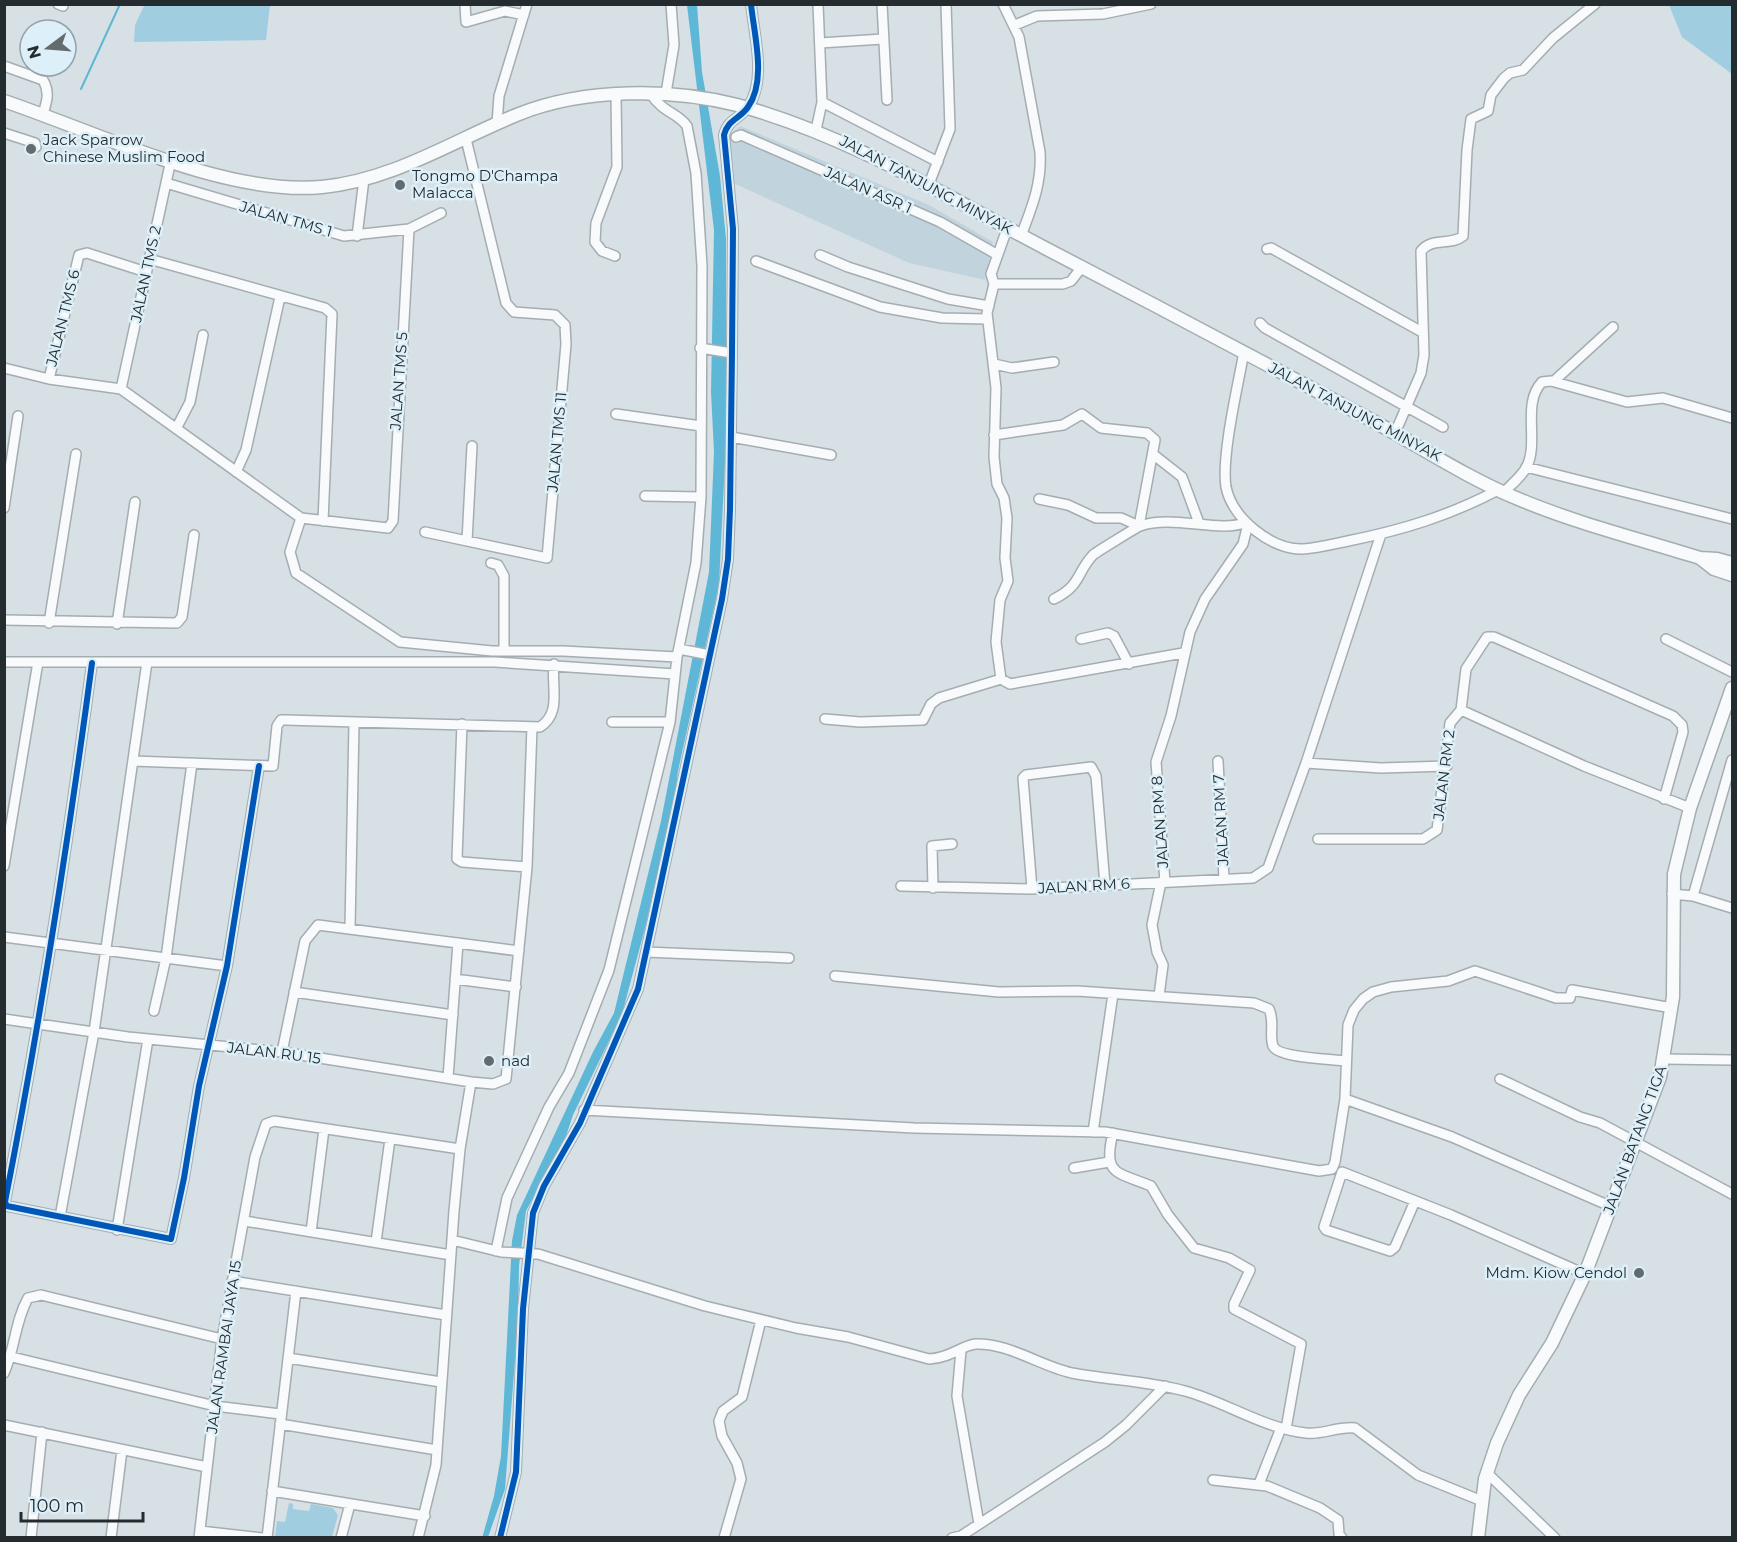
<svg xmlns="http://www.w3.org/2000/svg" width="1737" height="1542" font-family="Montserrat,sans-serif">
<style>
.built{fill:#c1d4dd}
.green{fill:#a1cde1}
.water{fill:#5fb7d7}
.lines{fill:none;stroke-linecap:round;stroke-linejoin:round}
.stream{stroke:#5fb7d7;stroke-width:2}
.minor-casing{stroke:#a5adb1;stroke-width:12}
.secondary-casing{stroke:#a5adb1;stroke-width:15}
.minor{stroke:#f9fafb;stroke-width:9}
.secondary{stroke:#f9fafb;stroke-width:12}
.cycleway-casing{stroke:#ddf0f9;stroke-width:10}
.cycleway{stroke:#0057b8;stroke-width:6}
.poi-dot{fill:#636b6f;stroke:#ddf0f9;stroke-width:2}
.labels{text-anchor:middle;stroke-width:5;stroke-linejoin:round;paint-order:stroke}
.poi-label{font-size:15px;fill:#252c2f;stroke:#ddf0f9;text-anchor:start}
.street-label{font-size:15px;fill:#252c2f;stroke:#ddf0f9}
</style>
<rect width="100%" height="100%" fill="#d6e0e5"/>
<path class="built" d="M740,126L929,205L993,242L985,280L909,263L733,183L730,140L733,132Z"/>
<path class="green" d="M145,4L270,5L266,40L134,42L135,25Z
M1669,5H1732V74L1682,37Z
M289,1503L293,1504V1509L309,1511L311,1504L333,1508L338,1515L332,1537H275L277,1521L285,1522Z"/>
<path class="water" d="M687,5H697L702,72L720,176L726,239V441L719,585L678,771L671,831L622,1014L573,1115L566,1136L526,1211L519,1266L518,1321L505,1489L488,1537L482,1538L494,1496L501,1456L512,1241L517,1215L593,1052L614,1013L661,821L709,572L714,452L711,392L714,230Z"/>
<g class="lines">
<path class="stream" d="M81,89L120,4"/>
<defs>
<path id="minor" d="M58,4L63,6
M465,4L466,22L505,11L524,15
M882,4L887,100
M1003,4L1019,37L1040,152C1042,183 1032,207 1021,236
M1015,25L1037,16L1103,14L1151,4
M820,43L883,39
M4,66L43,80C50,92 47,101 43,114
M666,93L674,45L671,4
M822,102L938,162
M497,124L499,96L527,4
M816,130L822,102L818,4
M4,133L35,143L36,147
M736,137L741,135L940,222L996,254
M166,183L344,236L409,229L441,213
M929,184L950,129L946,4
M1007,229L991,274L994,284L987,313L996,388L994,457L997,484L1004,498L1007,518L1005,558L1008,581L1000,600L996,642L1001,679L1010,684L1183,653
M357,236L364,179
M1267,249L1271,248L1422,332
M820,255L848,267L948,299L989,306
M615,256L602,251L595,242L596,223L617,167L616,95
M149,259L325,308L332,314L323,521
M756,261L880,307L942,318L987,319
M994,284H1063L1071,281L1082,267
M1260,323L1265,328L1443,427
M700,348L732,353
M1244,352C1238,385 1221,457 1226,487C1232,518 1271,550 1303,549C1318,548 1333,544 1348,541C1402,530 1449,516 1498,490
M994,364L1012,368L1054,362
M4,368L49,379L121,389L301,518L388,528L393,521L409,229
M49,379L79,255L87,253L146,272
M1554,381L1613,327
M121,389L171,160
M616,414L701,426
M177,427L190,402L203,335
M1395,433L1421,373L1424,355L1421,251C1432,237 1451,246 1463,236L1467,150L1471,119L1488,111L1491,95L1504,78L1510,73L1523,70L1553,38L1595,4
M994,435L1063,425L1082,414L1101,428L1147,433L1155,440L1139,526
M731,437L831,455
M1154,455L1182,477L1199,523
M1526,467L1732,519
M236,472L246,450L280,297
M1504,492C1511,485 1521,477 1526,468C1540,443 1521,404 1542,382L1551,381L1627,402L1663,398L1732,418
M645,496L701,497
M1039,499L1068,505L1096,518H1121L1139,526
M4,508L18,416
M301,518L290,552L296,573L400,642L492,651H563L677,657
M425,532L547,558L566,344L565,325L555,315L514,312L506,303L466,139
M467,541L472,446
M491,563L498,565L504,576V651
M1054,599C1082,585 1076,573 1093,555C1095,553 1137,527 1140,526C1173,514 1221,534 1246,522
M4,620L177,623L182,617L194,535
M49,623L76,454
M117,624L135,502
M1081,639L1108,633L1114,636L1129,664
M1666,639L1732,672
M679,649L710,655
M4,662H495L675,674
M92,663C68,843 40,1023 5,1202L7,1206L171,1239L184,1178L199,1086L227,966L259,766
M1461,710L1466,669L1487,637H1494L1673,716L1682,725L1683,732L1664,799
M1461,710L1584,766L1690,808
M825,719L860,722L923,720L931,704L939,698L1001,679
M612,722H670
M462,724L457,859L462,862L527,867
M133,761L273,766L277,726L281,720H285L540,727C562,713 551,687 554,664
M1218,761L1224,879
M1306,763L1381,534
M1318,839H1423L1437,830L1450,723L1461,710
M4,866L38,662
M1165,882L1156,762L1171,716L1190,632L1205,599L1243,544L1248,524
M901,886L1032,889L1253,878L1268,868L1306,763L1381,768L1447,766
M933,888L932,846L952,844
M1032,889L1023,778L1026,775L1091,767L1096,776L1105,885
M1672,894L1693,896L1732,908
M1693,896L1732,760
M350,928L354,723
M4,937L227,966
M646,952L789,958
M835,976L999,992L1077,991L1254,1003L1269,1009C1275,1022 1269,1034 1273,1046C1278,1058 1332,1059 1346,1061
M455,979L516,987
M294,992L453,1015
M1159,996L1163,965L1157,952L1152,925L1161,882
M154,1011L166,958L192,763
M4,1019L128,1037L282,1052L471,1082L493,1084L506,1079L527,867L532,727
M282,1052L305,941L318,925L519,951
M1664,1059L1732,1060
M448,1078L458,943
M1500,1079L1580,1117L1600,1123L1732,1194
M1345,1099L1348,1025L1354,1010L1363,999L1373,992L1391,987L1448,981L1475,971L1556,998H1570L1572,990L1672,1008
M584,1110L914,1128L1105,1132L1319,1171L1332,1169L1335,1162L1345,1099L1452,1137L1612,1207
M1093,1132L1113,994
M1113,1133C1102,1176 1118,1172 1151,1186L1168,1215L1194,1248L1229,1258L1250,1270L1234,1304V1309L1301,1344L1286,1429
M1074,1168L1109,1162
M1415,1201L1395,1247L1390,1251L1326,1230L1324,1227L1342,1172L1451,1215L1585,1274
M60,1217L94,1032L147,662
M245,1221L451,1255
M117,1230L148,1039
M311,1232L324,1129
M452,1240L501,1252L538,1254L705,1306L796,1328L848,1337L929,1359C951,1358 962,1345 976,1344C1009,1343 1040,1366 1072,1373C1109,1380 1148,1381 1185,1391C1226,1402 1262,1428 1306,1433C1323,1435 1338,1426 1355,1428L1418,1475L1482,1501
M376,1242L390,1139
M496,1251L507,1198L549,1107L569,1073L609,970L670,722L677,657L696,563L701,497L702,266L696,173L687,126C677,112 664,114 650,93
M232,1281L446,1315
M961,1350L957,1396L979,1524
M12,1357L215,1406L280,1414
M288,1358L441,1382
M4,1373C15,1349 15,1321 28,1298L41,1295L222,1339
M280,1424L437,1450
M4,1425L207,1467
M1486,1472L1555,1538
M1213,1480L1267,1486L1320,1508L1338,1520L1339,1534L1342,1538
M1259,1484L1281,1428
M272,1491L425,1516
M200,1531L262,1538
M31,1538L42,1432
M111,1538L122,1450
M199,1538L222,1339L255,1157L266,1124L274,1121L460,1149
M267,1538L296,1291
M341,1538L350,1504
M418,1538L436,1465L454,1211L460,1149L471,1082
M500,1538L516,1472L523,1309L533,1213L544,1186L580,1123L638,989L722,599L728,559L730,509L732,353L733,229L724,135C728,119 740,119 748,107C767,80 754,35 751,4
M724,1538L741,1479L737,1463L722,1436L719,1421L723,1411L742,1397L761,1320
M952,1538L961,1536L1105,1442L1126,1425L1165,1386"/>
<path id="secondary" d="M4,101C96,132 226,196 322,187C394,180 454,140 519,114C584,88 671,88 737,105C848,135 944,195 1045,248C1151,303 1257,359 1362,415C1413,442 1463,476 1516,498C1575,523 1639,539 1700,558L1717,559L1732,563
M1700,558L1714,569L1732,575
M1478,1538L1485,1479L1497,1443L1519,1395L1552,1343L1585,1274L1660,1077L1673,997L1674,874L1690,808L1732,688"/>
</defs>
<use href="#minor" class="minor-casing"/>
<use href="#secondary" class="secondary-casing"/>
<use href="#minor" class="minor"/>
<use href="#secondary" class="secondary"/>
<defs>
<path id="cycleway" d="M92,663C68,843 40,1023 5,1202L7,1206L171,1239L184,1178L199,1086L227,966L259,766
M500,1538L516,1472L523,1309L533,1213L544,1186L580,1123L638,989L722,599L728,559L730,509L732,353L733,229L724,135C728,119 740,119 748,107C767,80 754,35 751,4"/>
</defs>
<use href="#cycleway" class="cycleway-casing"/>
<use href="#cycleway" class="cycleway"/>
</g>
<g class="poi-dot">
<circle cx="31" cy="149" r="6"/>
<circle cx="400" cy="185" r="6"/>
<circle cx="489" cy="1061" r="6"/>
<circle cx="1639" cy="1273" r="6"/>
</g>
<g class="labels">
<g class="poi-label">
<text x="43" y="145">Jack Sparrow<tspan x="43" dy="17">Chinese Muslim Food</tspan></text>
<text x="412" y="181">Tongmo D'Champa<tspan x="412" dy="17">Malacca</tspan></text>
<text x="501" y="1066">nad</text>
<text x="1627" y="1278" text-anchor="end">Mdm. Kiow Cendol</text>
</g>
<g class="street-label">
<text transform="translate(926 185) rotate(28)" y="5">JALAN TANJUNG MINYAK</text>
<text transform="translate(868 190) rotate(24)" y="5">JALAN ASR 1</text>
<text transform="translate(286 219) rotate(16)" y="5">JALAN TMS 1</text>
<text transform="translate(146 274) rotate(-78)" y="5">JALAN TMS 2</text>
<text transform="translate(63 318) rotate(-76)" y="5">JALAN TMS 6</text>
<text transform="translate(399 381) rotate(-86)" y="5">JALAN TMS 5</text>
<text transform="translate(1355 412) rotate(28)" y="5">JALAN TANJUNG MINYAK</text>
<text transform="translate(557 442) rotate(-85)" y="5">JALAN TMS 11</text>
<text transform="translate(1444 775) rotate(-83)" y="5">JALAN RM 2</text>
<text transform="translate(1221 820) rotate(-93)" y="5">JALAN RM 7</text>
<text transform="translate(1160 822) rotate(-94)" y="5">JALAN RM 8</text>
<text transform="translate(1084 886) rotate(-3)" y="5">JALAN RM 6</text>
<text transform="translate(274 1053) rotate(7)" y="5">JALAN RU 15</text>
<text transform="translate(1635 1140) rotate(-70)" y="5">JALAN BATANG TIGA</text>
<text transform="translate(224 1347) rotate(-82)" y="5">JALAN RAMBAI JAYA 15</text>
</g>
</g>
<rect width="1737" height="1542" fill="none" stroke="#252c2f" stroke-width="12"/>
<g transform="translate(48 48) rotate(254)"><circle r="28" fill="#ddf0f9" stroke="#93a2a8" stroke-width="1.5"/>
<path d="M0-4.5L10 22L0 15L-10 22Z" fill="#636b6f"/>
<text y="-9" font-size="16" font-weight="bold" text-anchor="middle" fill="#252c2f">N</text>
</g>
<path d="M21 1512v9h122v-9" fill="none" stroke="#252c2f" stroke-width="3"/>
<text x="30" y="1512" font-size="18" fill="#252c2f" stroke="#ddf0f9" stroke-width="4.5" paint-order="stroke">100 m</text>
</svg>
